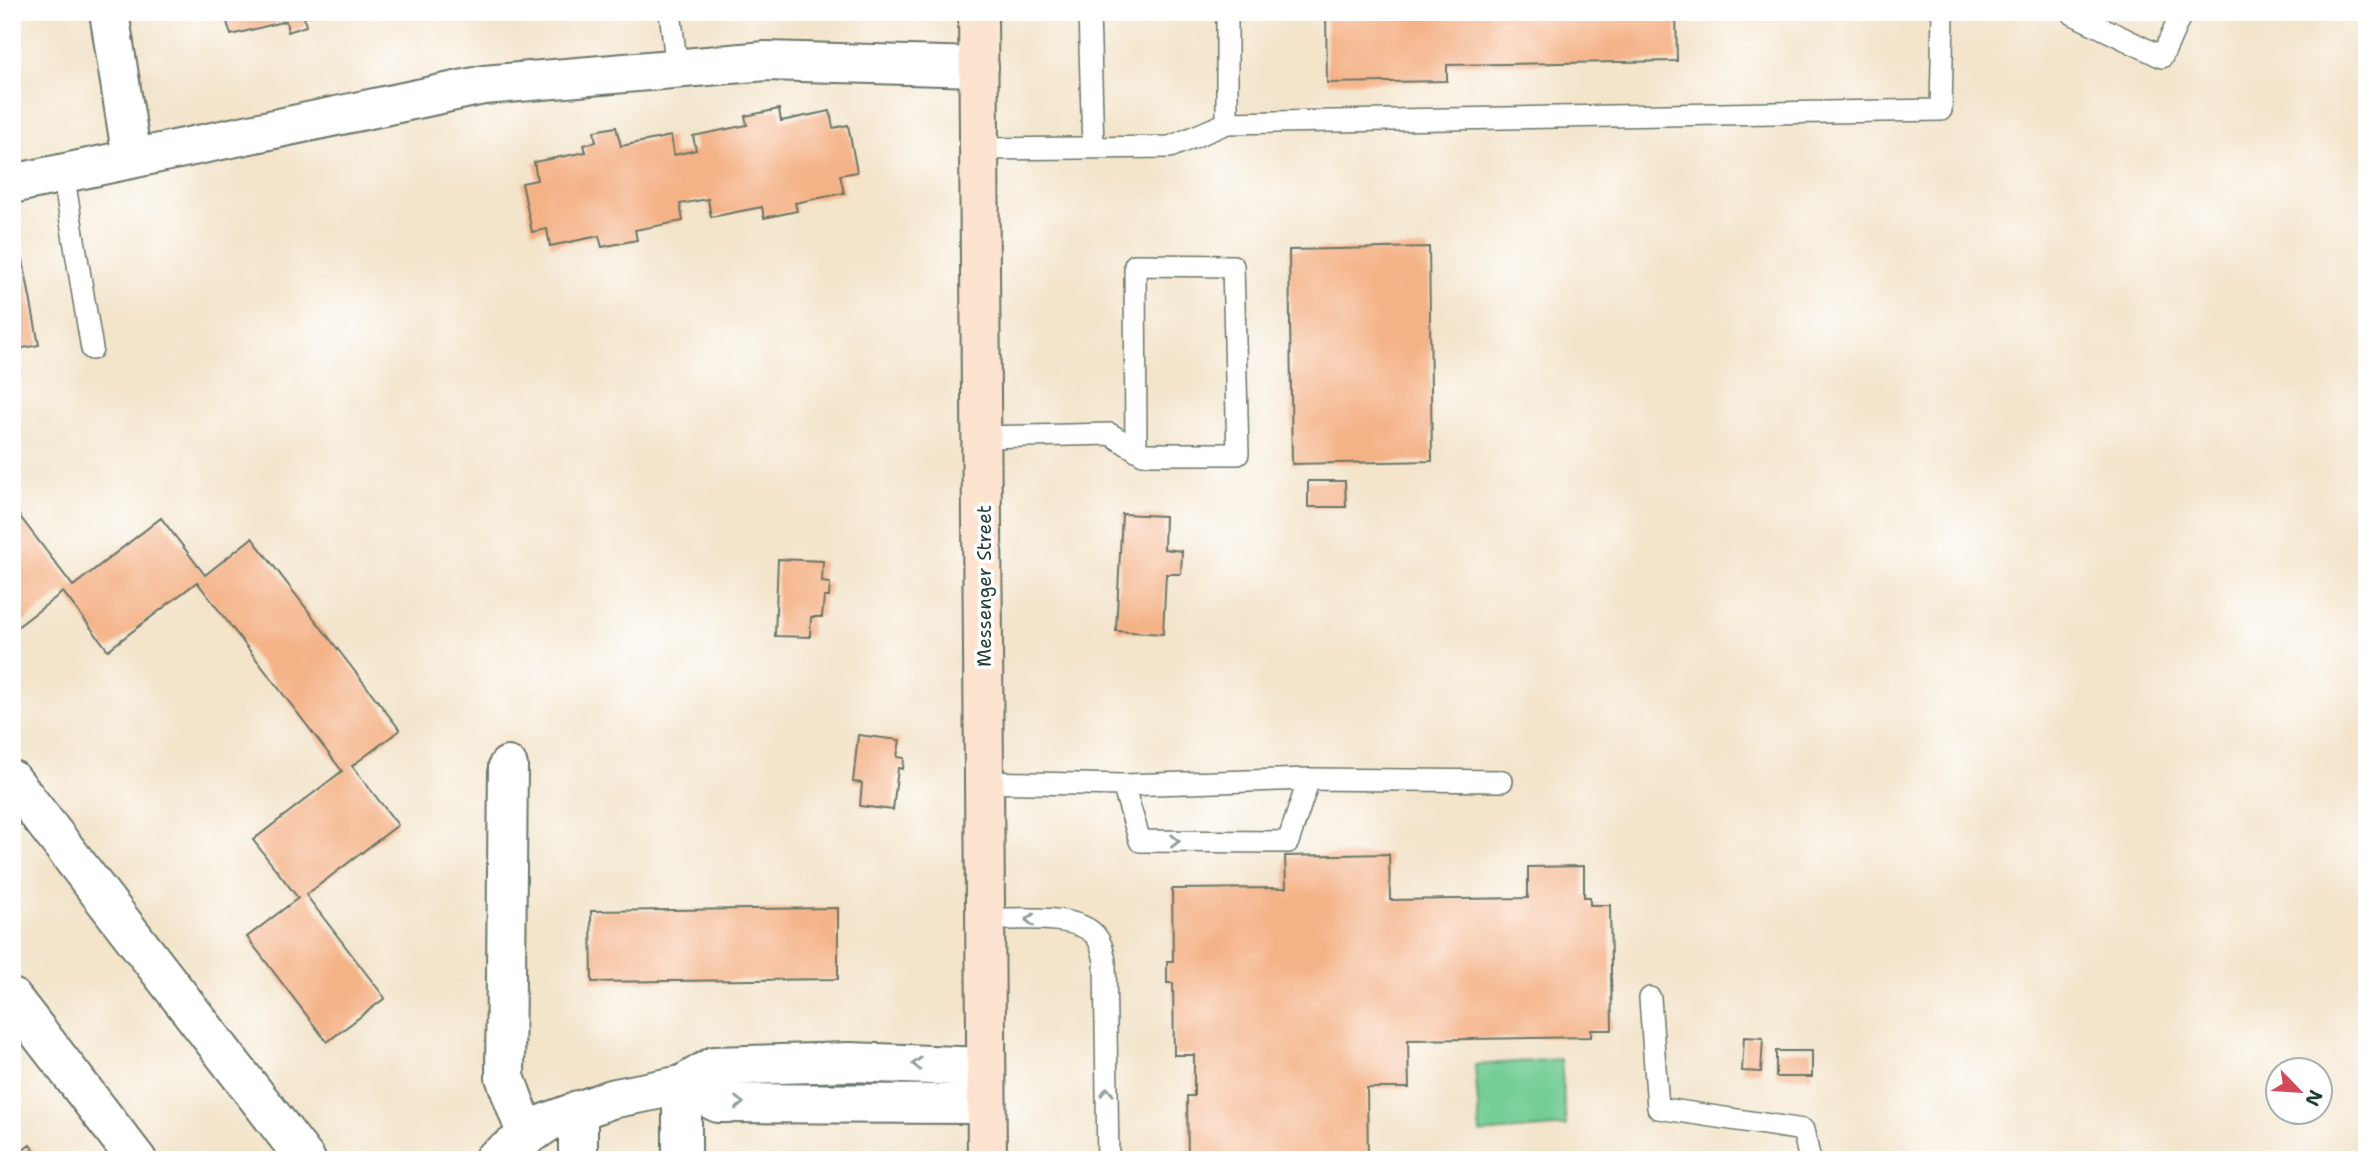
<svg xmlns="http://www.w3.org/2000/svg" width="2379" height="1172" font-family="'Shantell Sans',sans-serif">
<style>
.green{fill:#73cd94;stroke:#498564;stroke-width:2}
.building{fill:#f4b287}
.lines{fill:none;stroke-linecap:round;stroke-linejoin:round}
.service-casing{stroke:#697768;stroke-width:24}
.minor-casing{stroke:#697768;stroke-width:42}
.secondary-casing{stroke:#697768;stroke-width:42}
.service{stroke:#fff;stroke-width:21}
.minor{stroke:#fff;stroke-width:38}
.secondary{stroke:#fde4d1;stroke-width:38}
.oneway{stroke:#8f9e9a}
.labels{text-anchor:middle;stroke-width:7;stroke-linejoin:round;paint-order:stroke}
.street-label{font-size:19px;fill:#1f3d34;stroke:#fff}
</style>
<rect width="100%" height="100%" fill="#fff"/>
<filter id="ink" filterUnits="userSpaceOnUse"><feTurbulence type="fractalNoise" baseFrequency=".0143" numOctaves="2"/><feDisplacementMap in="SourceGraphic" scale="14" xChannelSelector="R" yChannelSelector="G"/><feConvolveMatrix kernelMatrix="1 2 1 2 8 2 1 2 1" color-interpolation-filters="sRGB"/></filter>
<filter id="wash" filterUnits="userSpaceOnUse"><feTurbulence type="fractalNoise" baseFrequency=".00686" numOctaves="4" result="noise"/><feDisplacementMap in="SourceGraphic" scale="28" xChannelSelector="R" yChannelSelector="G"/><feGaussianBlur stdDeviation="1.57" result="paint"/><feColorMatrix in="noise" values="0 0 0 0 0 0 0 0 0 0 0 0 0 0 0 0 0 1.4 0 .05"/><feComposite in="paint" operator="in"/></filter>
<g filter="url(#wash)">
<rect width="100%" height="100%" fill="#f3e4ca"/>
<path class="green" d="M1561,1059L1566,1126L1480,1133L1475,1065Z"/>
<g id="blocks">
<path class="building" d="M224,12H317V13L304,17L306,26L288,32L286,21L231,35Z
M1326,12H1676L1677,61L1447,65V81L1327,83Z
M779,109L781,121L830,111L833,128L848,125L857,172L840,175L844,193L795,203L797,211L764,218L762,207L711,217L708,199L680,204L683,221L635,230L637,240L602,247L599,236L550,246L547,229L532,232L522,183L537,180L534,162L586,152L584,145L596,142L594,131L616,127L621,146L671,136L674,155L696,150L693,136L747,125L745,116Z
M1429,247L1432,461L1292,464L1289,250Z
M23,260L39,345L12,350V262Z
M1308,481H1345L1346,507H1308Z
M12,506L73,586L161,518L205,575L252,538L400,730L352,766L398,825L306,895L385,998L327,1042L247,937L298,898L253,840L342,771L197,582L108,650L63,592L12,631Z
M1122,514L1165,516L1164,549L1182,551L1181,574H1166L1163,634L1116,631Z
M778,559L823,561L822,582L830,583L829,597H824L822,617H811L810,637L775,636Z
M858,735L900,740L897,757L904,758L903,769L898,768L893,810L860,806L862,783L853,782Z
M1389,854L1390,900L1528,898V867L1584,866V897H1590V905H1610L1612,1030H1591V1037L1408,1040L1409,1088H1367L1368,1160H1188L1187,1096H1194V1055H1174L1173,983H1167V961H1173L1172,889L1286,888L1285,856Z
M838,908V979L592,982L591,911Z
M1744,1037L1763,1038L1761,1072L1742,1071Z
M1776,1051H1812V1077H1776Z
M30,1145L41,1160H12V1158Z"/>
</g>
</g>
<g filter="url(#ink)">
<use href="#blocks" fill-opacity="0" stroke="#697768" stroke-width="2"/>
<g class="lines">
<defs>
<path id="service" d="M670,12L677,69
M1089,12L1093,148
M1227,12V123L1941,110L1943,12
M2073,14L2162,57L2182,12
M980,149L1170,147L1227,123
M63,173L92,349
M983,437L1110,434L1143,454H1238L1233,266L1135,265L1136,450
M985,782L1123,785L1309,779L1502,781
M1123,785L1140,841L1288,842L1309,779
M987,919C1015,920 1075,913 1095,935C1102,943 1103,952 1105,961L1108,1160
M1650,998L1658,1108L1803,1130L1810,1160"/>
<path id="minor" d="M109,12L132,159
M12,184L484,85L766,61L979,67
M508,766L505,1077L527,1136
M12,780L306,1160
M12,998L137,1160
M985,1067L850,1062L714,1066L682,1085L718,1103L986,1104
M493,1160L548,1122L611,1099L682,1085V1160
M578,1160V1110"/>
<path id="secondary" d="M978,12L987,1160"/>
</defs>
<use href="#service" class="service-casing"/>
<use href="#minor" class="minor-casing"/>
<use href="#secondary" class="secondary-casing"/>
<use href="#service" class="service"/>
<use href="#minor" class="minor"/>
<use href="#secondary" class="secondary"/>
</g>
<defs><path id="oneway-chevron" d="M-2-3.5L2.5 0L-2 3.5" fill="none" stroke-width="1.6" stroke-linecap="round" stroke-linejoin="round" transform="scale(1.75)"/></defs>
<g class="oneway">
<use href="#oneway-chevron" transform="translate(1175 841) rotate(1)"/>
<use href="#oneway-chevron" transform="translate(1030 920) rotate(-179)"/>
<use href="#oneway-chevron" transform="translate(917 1064) rotate(-178)"/>
<use href="#oneway-chevron" transform="translate(1107 1092) rotate(-91)"/>
<use href="#oneway-chevron" transform="translate(739 1103)"/>
</g>
</g>
<g class="labels">
<g class="street-label">
<text transform="translate(984 586) rotate(-90)" y="7">Messenger Street</text>
</g>
</g>
<rect width="2379" height="1172" fill="none" stroke="#fff" stroke-width="42"/>
<g transform="translate(2299 1091) rotate(115)"><circle r="33" fill="#ffffff" stroke="#a5b1ae" stroke-width="2"/>
<path d="M0-5L12 26L0 18L-12 26Z" fill="#d1495b"/>
<text y="-10" font-size="19" font-weight="bold" text-anchor="middle" fill="#1f3d34">N</text>
</g>
</svg>
